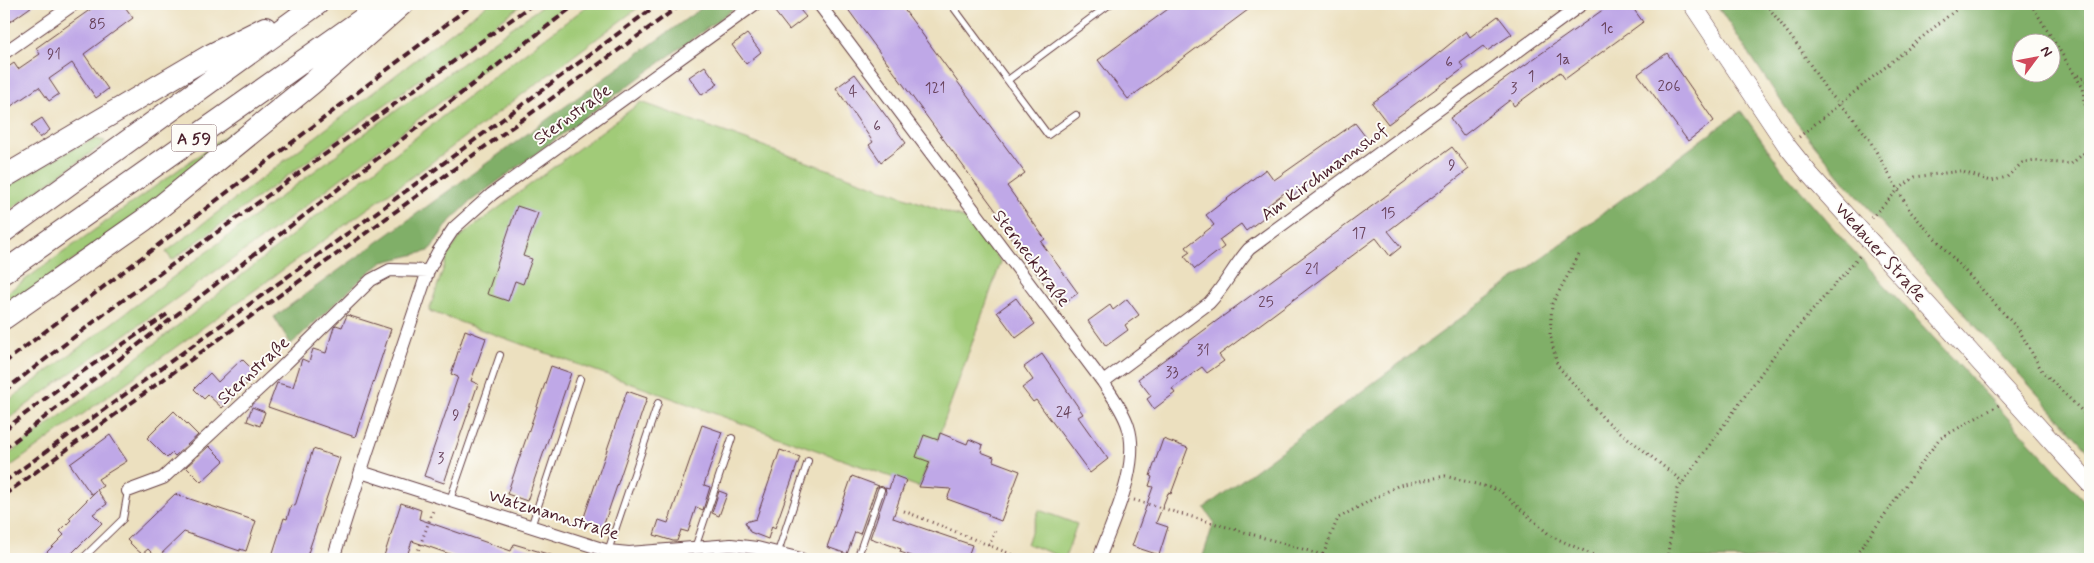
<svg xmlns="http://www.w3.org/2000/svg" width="2094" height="563" font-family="Mynerve,sans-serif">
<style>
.green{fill:#a1cb78;stroke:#767552}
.forest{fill:#80af68;stroke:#65674a;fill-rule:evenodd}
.building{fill:#bfa8e7}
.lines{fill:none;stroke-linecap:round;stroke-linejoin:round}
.lane-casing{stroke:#623c41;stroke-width:8}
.street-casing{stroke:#623c41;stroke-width:14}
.secondary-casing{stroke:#623c41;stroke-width:19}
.highway-casing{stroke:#623c41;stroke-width:24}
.path{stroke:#623c41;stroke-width:3;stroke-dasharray:1 4;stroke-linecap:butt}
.lane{stroke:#fff;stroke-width:6}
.street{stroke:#fff;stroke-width:12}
.secondary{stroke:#fff;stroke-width:18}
.highway{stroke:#fff;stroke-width:22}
.rail{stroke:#4a1f2b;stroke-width:4;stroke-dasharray:8 4;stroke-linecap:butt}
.labels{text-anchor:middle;stroke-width:4;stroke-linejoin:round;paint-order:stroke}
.number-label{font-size:15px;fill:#67415a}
.shield{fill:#fdfcf7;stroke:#806168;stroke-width:1}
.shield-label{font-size:16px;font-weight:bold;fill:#4a1f2b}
.street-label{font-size:18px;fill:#4a1f2b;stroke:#fdfcf7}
</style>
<rect width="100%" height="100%" fill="#fdfcf7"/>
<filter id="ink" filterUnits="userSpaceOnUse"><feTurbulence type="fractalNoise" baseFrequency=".02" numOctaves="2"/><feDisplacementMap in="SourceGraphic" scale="10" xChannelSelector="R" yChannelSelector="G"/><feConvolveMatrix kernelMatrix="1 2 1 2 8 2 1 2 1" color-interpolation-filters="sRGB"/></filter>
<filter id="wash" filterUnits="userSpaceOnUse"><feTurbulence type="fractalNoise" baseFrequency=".0096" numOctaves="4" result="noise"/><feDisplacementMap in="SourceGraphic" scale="20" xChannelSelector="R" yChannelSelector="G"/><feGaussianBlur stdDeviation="1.12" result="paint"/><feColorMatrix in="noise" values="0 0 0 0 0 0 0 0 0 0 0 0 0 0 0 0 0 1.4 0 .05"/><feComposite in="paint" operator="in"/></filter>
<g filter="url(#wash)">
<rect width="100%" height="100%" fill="#ece0bf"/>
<path class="green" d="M488,4H523L172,260L166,252Z
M545,4H568L274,230L62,379L4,422V404L372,128Z
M590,4H643L424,168L4,471V458C203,312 391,151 590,4Z
M274,101L210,160L4,311V295Z
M641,102L971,221L1001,262L940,433L919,487L429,311L448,255L461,236Z
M96,139L105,141L102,145L4,214V188L78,146Z
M1039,510L1077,524L1065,558L1027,544Z"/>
<path class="forest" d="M707,4H740L471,201L450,221L429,251L383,262L369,272L291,344L274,317Z
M1716,4H2090V452L1850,188L1791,116ZM2022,42H2052V72H2022Z
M1741,111L1782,169L1848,245L2090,507V559H1202L1214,522L1204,508Z"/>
<g id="blocks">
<path class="building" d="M4,4H35L4,26Z
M98,4H123L133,18L84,54L108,89L96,98L72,63L49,79L59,94L49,101L39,87L4,111V70L14,63L18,69L40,54L36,48Z
M785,4H795L806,17L789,30L775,12Z
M844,4H900L1025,173L1007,186L1045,239L1041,242L1078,293L1060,306L999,221L1002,219Z
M1175,4H1256L1128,99L1098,60Z
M1611,4H1630L1643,22L1565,79L1560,72L1514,106L1510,100L1463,136L1450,118Z
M1498,16L1512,34L1487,51L1483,46L1460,63L1464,68L1388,124L1372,103L1424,65L1466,31L1470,37Z
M747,34L761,52L746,64L732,45Z
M1667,53L1714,121L1688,141L1638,74Z
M705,66L718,84L702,95L689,77Z
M855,74L906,143L881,162L869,145L873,142L836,88Z
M42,118L50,130L40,138L31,125Z
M1355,123L1368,140L1293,196L1288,190L1267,206L1271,212L1246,231L1241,224L1219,240L1224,247L1195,269L1184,256L1190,252L1186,247L1214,225L1206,215L1266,169L1274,180Z
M1452,147L1469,169L1388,231L1401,247L1390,256L1376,238L1219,355L1224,361L1207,373L1202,367L1172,389L1175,393L1154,409L1147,399L1151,396L1138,379Z
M517,206L538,213L523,256L532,259L523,284L515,281L508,301L487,294Z
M1016,298L1035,324L1016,338L997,312Z
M1127,299L1139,315L1125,325L1128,330L1106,346L1088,321L1110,305L1113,310Z
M347,315L391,329L355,437L268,407L277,383L293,387L302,359L309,362L313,349L326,353L334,327L336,325L342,327Z
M465,330L486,338L471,381L478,384L444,483L424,476L458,377L451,374Z
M1042,354L1083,414L1078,417L1108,459L1090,473L1036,400L1033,402L1022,388L1033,380L1024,367Z
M242,359L257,374L222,408L208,395L204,399L194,389L210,373L218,382Z
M551,366L571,373L527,501L507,494Z
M627,391L647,398L603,527L583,520Z
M252,407L265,412L260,426L247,421Z
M174,411L198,435L175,456L172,453L167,458L147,438Z
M702,425L722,432L704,485L710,487L703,510L696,507L688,532L681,530L677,541H673L654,535L659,520L668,523Z
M940,433L967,444L969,439L983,445L981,452L994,457L993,461L1020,471L1001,521L988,516L989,514L947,499L951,489L919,487L930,462L916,457L924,435L938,440Z
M110,435L127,461L98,479L103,486L97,490L107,504L93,514L102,523L66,559H40L64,535L60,531L71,520L69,518L96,491L91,494L70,464Z
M1163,439L1188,448L1171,494L1168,493L1156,523L1168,527L1159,555L1132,546L1153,487L1149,486L1152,477L1150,476Z
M209,446L224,461L201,482L186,467Z
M313,449L340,458L306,559H271L284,518L287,519L291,505L295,506Z
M780,450L800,457L775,528L772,526L768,539L750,532L745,522L756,519Z
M893,475L906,480L893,518L972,545L967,559H920L900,552L901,549L870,538L886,492L885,488L889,489Z
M852,476L879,486L876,488L860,534L855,532L847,554L827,547Z
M719,491L727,494L719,516L712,513Z
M175,494L256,521L246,551L240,549V551L184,532L157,558L148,549L142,554L136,549L127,540Z
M401,503L421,510L419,519L511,551L514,544L554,556L553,559H464L412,541L406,559H383Z"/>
</g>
</g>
<g filter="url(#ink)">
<use href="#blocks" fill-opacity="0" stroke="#623c41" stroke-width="1"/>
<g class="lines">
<defs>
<path id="lane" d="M951,4L1048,135L1076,115
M1008,80L1110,4
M450,500L500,355
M531,527L580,379
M695,548L732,438
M608,551L658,403
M778,552L808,461
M82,559L123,519L128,491
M857,559L881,490"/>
<path id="street" d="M819,4L1103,382C1112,396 1123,410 1128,426C1141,466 1112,521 1099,559
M4,53L74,4
M1103,382L1209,303C1225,286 1234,266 1249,249L1582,4
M361,472L608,551L629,553L731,545L757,548L801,559
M128,491L163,478L277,372L371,280L390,270L428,271
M333,559L367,452L428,271L438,252L454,228L492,194L755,4"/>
<path id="secondary" d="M1692,4L1787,146L1811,176L2090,484"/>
<path id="highway" d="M4,177L211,55L265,28
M4,231L317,4
M4,272L377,9
M4,318L144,220L311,84L402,4"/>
</defs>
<use href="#lane" class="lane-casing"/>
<use href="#street" class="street-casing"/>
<use href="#secondary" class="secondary-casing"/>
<use href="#highway" class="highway-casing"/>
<path class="path" d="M1766,4L1800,49L1827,91L1850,114L1869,139L1910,211L2019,330L2042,371L2090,419
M2031,4L2083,88L2087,117L2090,126
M2078,75L2090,82
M1799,137L1963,4
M1871,218L1898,190L1915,177L1960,171L1991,181L2007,177L2022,163L2036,161L2071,164L2090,148
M1579,255L1552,304L1550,334L1557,365L1604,419L1683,482
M1134,500L1323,555
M904,511L1023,559
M989,546L996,528
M415,559L434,508
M1061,559V557
M1323,559V555L1338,518L1399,485L1445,476L1499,490L1551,536L1602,559
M1667,559L1678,489L1775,354L1861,254
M1853,559L1939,439L1999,405"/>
<use href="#lane" class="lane"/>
<use href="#street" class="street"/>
<use href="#secondary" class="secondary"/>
<use href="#highway" class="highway"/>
<path class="rail" d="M4,363L473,4
M4,391L108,311L533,4
M4,430L67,382L169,313
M4,449L576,4
M4,482L406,191L658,4
M4,495L682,4"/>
</g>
</g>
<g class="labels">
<g class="number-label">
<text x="97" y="29">85</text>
<text x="1607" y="33">1c</text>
<text x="54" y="59">91</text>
<text x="1563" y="64">1a</text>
<text x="1449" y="67">6</text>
<text x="1531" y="81">1</text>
<text x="1669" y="91">206</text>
<text x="935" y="93">121</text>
<text x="1514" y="93">3</text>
<text x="853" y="96">4</text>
<text x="877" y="131">6</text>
<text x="1452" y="170">9</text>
<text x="1388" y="218">15</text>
<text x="1359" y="238">17</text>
<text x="1312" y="274">21</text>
<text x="1266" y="307">25</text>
<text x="1203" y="355">31</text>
<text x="1172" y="377">33</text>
<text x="1064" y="417">24</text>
<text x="456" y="420">9</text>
<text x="441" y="463">3</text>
</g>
<rect class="shield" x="171.5" y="124.5" width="45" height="27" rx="4"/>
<g class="shield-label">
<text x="194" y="144">A 59</text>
</g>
<g class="street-label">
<text transform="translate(572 114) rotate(-36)" y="6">Sternstraße</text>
<text transform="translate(1324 172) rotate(-36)" y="6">Am Kirchmannshof</text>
<text transform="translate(1881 252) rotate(48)" y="6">Wedauer Straße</text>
<text transform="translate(1032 258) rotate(53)" y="6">Sterneckstraße</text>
<text transform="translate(253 370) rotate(-43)" y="6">Sternstraße</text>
<text transform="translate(554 514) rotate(17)" y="6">Watzmannstraße</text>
</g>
</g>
<rect width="2094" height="563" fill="none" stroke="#fdfcf7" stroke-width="20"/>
<g transform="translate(2036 58) rotate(58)"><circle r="24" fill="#fdfcf7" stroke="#b5a4a5"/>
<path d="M0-4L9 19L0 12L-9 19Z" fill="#d1495b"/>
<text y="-8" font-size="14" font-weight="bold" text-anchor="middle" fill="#4a1f2b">N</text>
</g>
</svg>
